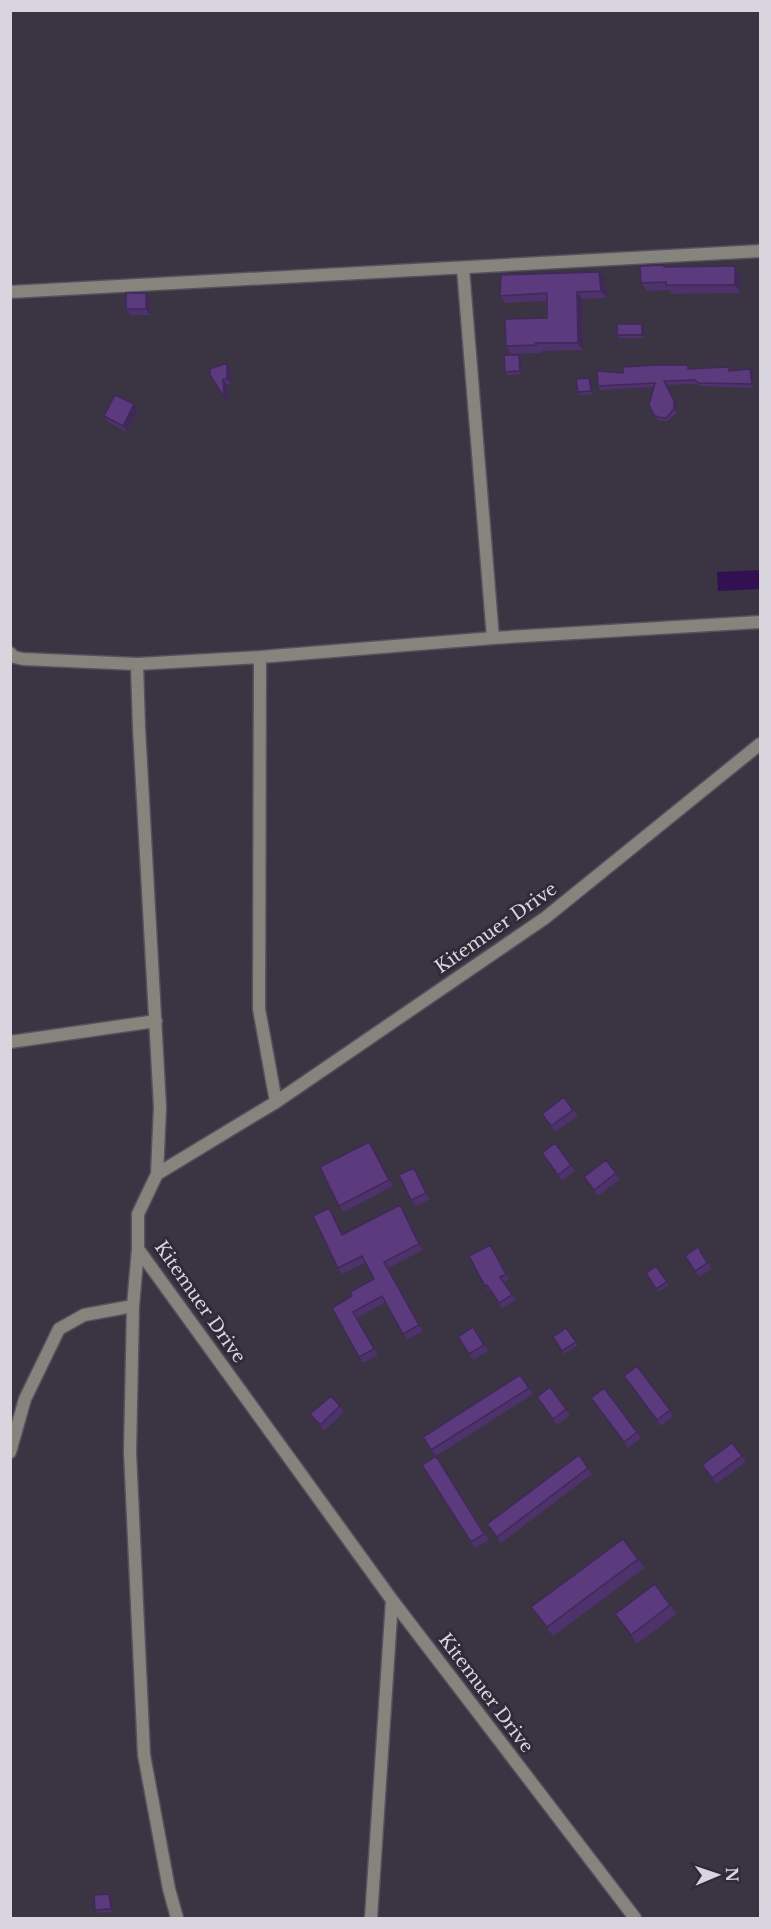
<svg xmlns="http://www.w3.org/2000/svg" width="771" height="1929" font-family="'Libre Baskerville',serif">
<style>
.water{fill:#331052}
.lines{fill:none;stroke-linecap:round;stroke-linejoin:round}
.street-casing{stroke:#57515f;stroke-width:15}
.street{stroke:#85857d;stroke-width:12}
.wall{fill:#4e326c}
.shaded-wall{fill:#402958}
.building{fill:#5b3a7e;stroke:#402958;stroke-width:1.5}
.labels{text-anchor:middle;stroke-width:6;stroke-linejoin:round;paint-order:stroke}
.street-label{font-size:18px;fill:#d9d5df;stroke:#302a39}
</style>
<rect width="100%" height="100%" fill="#3a3443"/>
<path class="water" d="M760,570V589L718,591L717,572Z"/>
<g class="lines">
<defs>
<path id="street" d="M463,268L493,638
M10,292L760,251
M10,653L14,657L23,659L137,664L260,657L493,638L760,622
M260,657L259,1009L276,1102
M137,664L139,728L160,1107L157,1174
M10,1042L156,1021
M138,1249L133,1306L130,1452L144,1755L169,1889L177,1918
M10,1452L25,1399L59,1329L84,1315L133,1306
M371,1918L392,1600
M635,1918L392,1600L138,1249V1214L157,1174L276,1102L545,918L760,744"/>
</defs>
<use href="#street" class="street-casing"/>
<use href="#street" class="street"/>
</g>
<path class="wall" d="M666,267L740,274L741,293L672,294L670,290L647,291L641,283Z
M599,272L604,279L607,298L582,299L583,350L541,351V353L511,354L506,346L547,318V301L505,303L500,296Z
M146,293L150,299V315H130L126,309Z
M642,324L644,327V338H619L617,335Z
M519,355L521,358L522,374L507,375L505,372Z
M230,368L231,384L227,385L228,403L210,375Z
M690,368L732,371L750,369L753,373L754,388L701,386L697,384L666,385L677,405V413L668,421H660L657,419L654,415V387L600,390L598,386L623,373Z
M589,378L591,381L593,394L580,395L578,392Z
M138,410L127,432L108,422L104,416Z
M564,1097L578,1116L555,1132L542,1114Z
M555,1143L575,1171L562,1181L542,1153Z
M373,1147L393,1186L344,1212L339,1206Z
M606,1160L620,1179L598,1196L584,1177Z
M418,1174L430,1199L416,1206L411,1200Z
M329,1208L333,1214L343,1235L404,1211L423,1250L388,1268L423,1331L407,1340L386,1302L357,1318L378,1355L363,1363L332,1308L352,1296L374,1279L365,1263L342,1274L338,1268Z
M698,1247L712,1269L699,1277L685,1256Z
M493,1250L509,1279L504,1282L516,1300L502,1309L490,1290L488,1291L485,1286Z
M656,1266L669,1285L658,1292L646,1273Z
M566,1328L578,1345L564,1354L553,1337Z
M477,1333L488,1351L473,1360L458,1337Z
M637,1366L674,1416L661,1426L624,1376Z
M520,1375L533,1394L436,1456L431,1450Z
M550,1387L570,1415L557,1425L537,1397Z
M604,1388L641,1438L628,1448L591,1398Z
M340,1406L344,1412L324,1431L310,1414Z
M732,1443L746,1462L716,1484L702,1465Z
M579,1455L592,1474L501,1543L487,1524Z
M440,1462L489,1540L475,1548L422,1465Z
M623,1539L645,1568L553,1636L531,1607Z
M655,1584L677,1614L637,1644L615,1614Z
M111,1897L113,1912L98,1913L95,1910Z"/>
<path class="shaded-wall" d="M735,266L740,274L741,293L735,285Z
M599,272L604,279L607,298L601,291Z
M577,292L582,299L583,350L578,343Z
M146,293L150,299V315L146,309Z
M642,324L644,327V338L642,335Z
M519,355L521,358L522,374L520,371Z
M227,363L230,368L231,384L227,379Z
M750,369L753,373L754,388L752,384Z
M589,378L591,381L593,394L591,391Z
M223,379L227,385L228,403L224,397Z
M664,381L677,405V413L674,409Z
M134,404L138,410L127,432L123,426Z
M369,1142L373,1147L393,1186L389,1180Z
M414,1168L418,1174L430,1199L426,1193Z
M400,1205L404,1211L423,1250L419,1244Z
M329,1208L333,1214L346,1241L342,1235Z
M384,1262L388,1268L423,1331L419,1325Z
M353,1312L357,1318L378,1355L374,1349Z
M109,1894L111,1897L113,1912L111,1909Z"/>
<path class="building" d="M664,265V267L735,266V285H666V282L641,283L640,266Z
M599,272L601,291L577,292L578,343H535L536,345L506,346L505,319L547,318V293L500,296L501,275Z
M126,293H146V309H126Z
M617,324H642V335H617Z
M504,355H519L520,371L505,372Z
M227,363V379H223L224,397L210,375V369Z
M658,365H688V369L729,367V371L750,369L752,384L698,383L695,380L664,381L674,401V409L666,418L658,417L654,415L649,405L655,383L598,386L597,371L623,373V367Z
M589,378L591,391L578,392L576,379Z
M115,395L134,404L123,426L104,416Z
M564,1097L573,1110L551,1126L542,1114Z
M369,1142L389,1180L339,1206L320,1167Z
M555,1143L571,1165L558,1175L542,1153Z
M606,1160L616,1173L594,1190L584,1177Z
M414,1168L426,1193L411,1200L399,1175Z
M400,1205L419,1244L384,1262L419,1325L403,1334L382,1296L353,1312L374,1349L359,1357L332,1308L352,1296L350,1292L374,1279L362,1256L338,1268L313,1216L329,1208L342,1235Z
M490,1245L506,1274L500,1277L512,1295L499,1303L487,1285L485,1286L469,1256Z
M698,1247L707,1263L695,1271L685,1256Z
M656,1266L667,1282L656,1289L646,1273Z
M473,1327L484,1345L469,1354L458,1337Z
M566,1328L576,1342L562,1351L553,1337Z
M637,1366L670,1410L657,1420L624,1376Z
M520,1375L529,1388L431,1450L423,1437Z
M550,1387L566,1409L553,1419L537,1397Z
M604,1388L637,1432L624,1442L591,1398Z
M331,1396L340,1406L320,1425L310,1414Z
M732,1443L742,1456L712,1478L702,1465Z
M579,1455L588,1468L497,1537L487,1524Z
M436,1456L484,1534L471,1542L422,1465Z
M623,1539L638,1559L547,1627L531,1607Z
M655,1584L670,1605L631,1635L615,1614Z
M109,1894L111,1909L95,1910L94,1895Z"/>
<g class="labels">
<g class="street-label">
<text transform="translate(496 928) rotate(-35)" y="6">Kitemuer Drive</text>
<text transform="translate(200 1302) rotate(55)" y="6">Kitemuer Drive</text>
<text transform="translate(486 1693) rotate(53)" y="6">Kitemuer Drive</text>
</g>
</g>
<rect width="771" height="1929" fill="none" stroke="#d9d5df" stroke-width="24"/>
<g transform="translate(717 1875) rotate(88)" stroke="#302a39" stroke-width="4.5" paint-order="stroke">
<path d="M0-4.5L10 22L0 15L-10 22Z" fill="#d9d5df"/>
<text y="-9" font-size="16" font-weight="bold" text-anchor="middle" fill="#d9d5df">N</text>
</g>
</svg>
